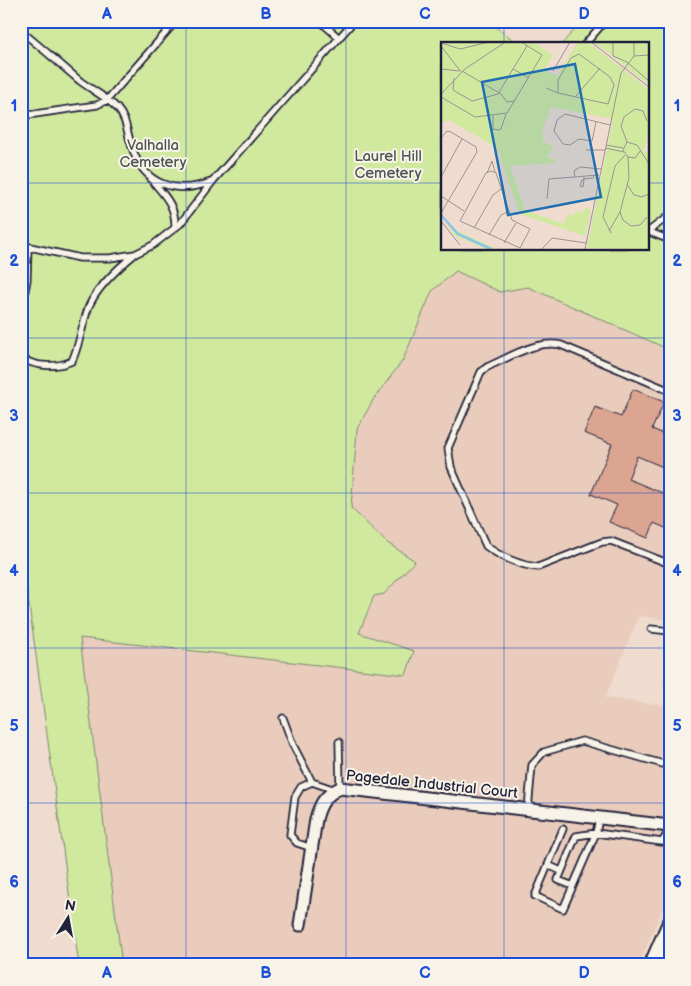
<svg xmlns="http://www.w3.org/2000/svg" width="691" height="986" font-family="'Balsamiq Sans',sans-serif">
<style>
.built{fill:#e9ccbc}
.green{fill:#d0e99f;stroke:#79866d}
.building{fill:#dba591;stroke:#22223b}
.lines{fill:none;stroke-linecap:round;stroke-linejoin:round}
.lane-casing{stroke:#22223b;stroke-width:9}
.street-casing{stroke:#22223b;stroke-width:15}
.secondary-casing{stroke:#22223b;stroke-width:19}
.lane{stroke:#f7f3e8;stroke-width:5.5}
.street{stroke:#f7f3e8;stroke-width:11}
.secondary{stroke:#f7f3e8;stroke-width:15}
.grid{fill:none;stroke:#1d4ed8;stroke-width:1;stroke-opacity:0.55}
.labels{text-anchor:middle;stroke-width:4;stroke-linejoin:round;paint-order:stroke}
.park-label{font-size:15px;fill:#4e5454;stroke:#f7f3e8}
.street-label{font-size:15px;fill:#22223b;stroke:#f7f3e8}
.inset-river{fill:none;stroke:#8cc3ea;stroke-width:2.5}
.inset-road{fill:none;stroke:#9d9293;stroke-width:1}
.view{fill:#1f6fb2;fill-opacity:0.15;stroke:#1f6fb2;stroke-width:2.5}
.inset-edge{fill:none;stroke:#22223b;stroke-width:2.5}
.neatline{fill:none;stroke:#1d4ed8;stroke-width:2}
.grid-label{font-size:16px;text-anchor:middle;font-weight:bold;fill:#1d4ed8}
</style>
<rect width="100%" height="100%" fill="#efdcce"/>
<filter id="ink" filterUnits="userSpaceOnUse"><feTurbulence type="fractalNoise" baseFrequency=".02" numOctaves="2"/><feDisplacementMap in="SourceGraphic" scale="10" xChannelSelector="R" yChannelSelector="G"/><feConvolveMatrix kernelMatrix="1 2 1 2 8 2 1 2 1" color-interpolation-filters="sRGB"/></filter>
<g filter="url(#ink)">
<path class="built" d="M456,271L500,292L528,287L670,350V620L639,616L605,698L670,706V891L639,965H122L80,638L406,675L414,651L359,633L374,596L415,561L386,542L351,508L357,429L373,400L403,360L432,291Z"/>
<path class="green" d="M21,21H487L519,44H442V249H647V44H562L582,21H670V350L528,287L500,292L456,271L432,291L403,360L373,400L357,429L351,508L386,542L415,561L384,594L374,596L359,633L414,651L406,675L80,638L122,965H79L21,547Z"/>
<path class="building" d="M633,389L664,402L652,429L666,435L670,427V470L637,456L628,479L670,496V530L654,523L648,538L609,522L617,505L591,494L612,444L584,433L595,407L621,417Z
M667,669H670V684L665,683Z"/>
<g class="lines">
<defs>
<path id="lane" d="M320,21L339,38
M21,31C41,47 60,64 80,81C92,90 106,97 117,108C127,119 127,134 132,147C143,185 176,195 211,182
M585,44L605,21
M21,116L97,105L107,100L176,21
M151,179C164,195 176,205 175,228
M647,231L670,240
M649,231L670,215
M21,245L80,258H110L135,254L153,245L180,224L213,181L354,21
M21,312L27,280L28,247
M21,358C36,367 57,368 72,361C80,344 82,324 89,306C98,286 118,268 135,254
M670,391L561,345C536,340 510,357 487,367L481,372L448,448L451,467L486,546C499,556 521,566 538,567L602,542L611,541L670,564
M651,629L670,631
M283,718L293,745L312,782L335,790
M339,742L340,788
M528,809L532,765L544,752L582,741L670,766
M599,819L596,833L573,886L558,880L576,836L596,833L662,842L670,830
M563,829L535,896L563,909L573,886
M312,848L297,843L290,835L295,797L301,787L312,782
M548,865L561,871"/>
<path id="street" d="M300,925L316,819C320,804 325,795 340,788L670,826"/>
<path id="secondary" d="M652,965L670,924"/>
</defs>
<use href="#lane" class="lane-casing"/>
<use href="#street" class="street-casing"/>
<use href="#secondary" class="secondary-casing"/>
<use href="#lane" class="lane"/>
<use href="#street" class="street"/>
<use href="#secondary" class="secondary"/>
</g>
</g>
<path class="grid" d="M186,21V965M346,21V965M504,21V44M21,183H442M647,183H670M504,249V965M21,338H670M21,493H670M21,648H670M21,803H670"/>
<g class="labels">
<g class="park-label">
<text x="153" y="150">Valhalla<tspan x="153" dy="17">Cemetery</tspan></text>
<text x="388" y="161">Laurel Hill<tspan x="388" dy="17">Cemetery</tspan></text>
</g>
<g class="street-label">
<text transform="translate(432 784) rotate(6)" y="5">Pagedale Industrial Court</text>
</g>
</g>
<g transform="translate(441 42)">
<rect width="208" height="208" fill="#efdcce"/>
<path d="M0,0H93L112,13L103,28L116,34L137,0H147L207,47V89L203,109L208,112L207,207L146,206L172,77L110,65L101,89L102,99L112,105L106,116L114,117V121L69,124L84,168L123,182L126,172L133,174L135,169L143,171L144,166L150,167L144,194L79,172L56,106L8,78L0,81ZM153,0H207V42ZM0,172L14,188L56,207H45L14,194Z" fill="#d0e99f"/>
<path class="inset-river" d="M0,173L17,192L50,207"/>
<path class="inset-road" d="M150,0L208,45M172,0V14L186,20L208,39M0,1L19,7L48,0M0,4L20,30M193,14L208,13M0,27L18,29M72,27L86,4M21,29L60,52L66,60L74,59M112,29L129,0M13,36L12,48L31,59L57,52L72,27L88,36M105,46L117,51L167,62L173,43L169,35L138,12L130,16L117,38V51M0,52L24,27L63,1M135,54L159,26M0,55L34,75L66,71L101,13L80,0M52,73V87L57,88L60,87L65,72M206,79L202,69L194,67L183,75L180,84L186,100L196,103L208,122M155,80L151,99L138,97L129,103L122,102L113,89L116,78L124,72L169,83M0,96L6,89L10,90L35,105L36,110L0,171M186,100L182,108L187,115L194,116L200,108M165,103L182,106M164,106L183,110M145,108H164M50,129L55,131L71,178L89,187L79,206L19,179L45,131ZM46,131L51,119L54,130M0,135L21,97M134,135L133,129L139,125L160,127M143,135V137L142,145L139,144L141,138L143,137L152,136L153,134M186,142L193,153L201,155L208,152M0,154L23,169M106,157L108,137L158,133M208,169V197M179,170L182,178L190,184L199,183L206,175M0,179L19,203M33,186L52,153L60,147M168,189L179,170L188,136L187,115M170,191L162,175L174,124L184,113M48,193L60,173L68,169M63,201L75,181M101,207L111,196L145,201M144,207L180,31L193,14V0"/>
<path class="view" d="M134,22L160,155L67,173L41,40Z"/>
<rect width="208" height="208" class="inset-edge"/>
</g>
<rect width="691" height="986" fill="none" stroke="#f7f3e8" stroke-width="55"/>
<g transform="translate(68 918) rotate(11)" stroke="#f7f3e8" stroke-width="4" paint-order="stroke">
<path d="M0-4L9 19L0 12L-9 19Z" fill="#22223b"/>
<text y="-8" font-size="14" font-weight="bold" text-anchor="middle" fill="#22223b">N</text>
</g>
<rect x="28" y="28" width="636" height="930" class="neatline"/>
<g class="grid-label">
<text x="107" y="19">A</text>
<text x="266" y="19">B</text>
<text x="425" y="19">C</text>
<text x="584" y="19">D</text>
<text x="14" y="111">1</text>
<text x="677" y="111">1</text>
<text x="14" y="266">2</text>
<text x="677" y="266">2</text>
<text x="14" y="421">3</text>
<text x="677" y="421">3</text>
<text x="14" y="576">4</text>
<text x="677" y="576">4</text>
<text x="14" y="731">5</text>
<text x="677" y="731">5</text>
<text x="14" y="887">6</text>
<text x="677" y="887">6</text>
<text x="107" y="978">A</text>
<text x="266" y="978">B</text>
<text x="425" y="978">C</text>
<text x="584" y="978">D</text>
</g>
</svg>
